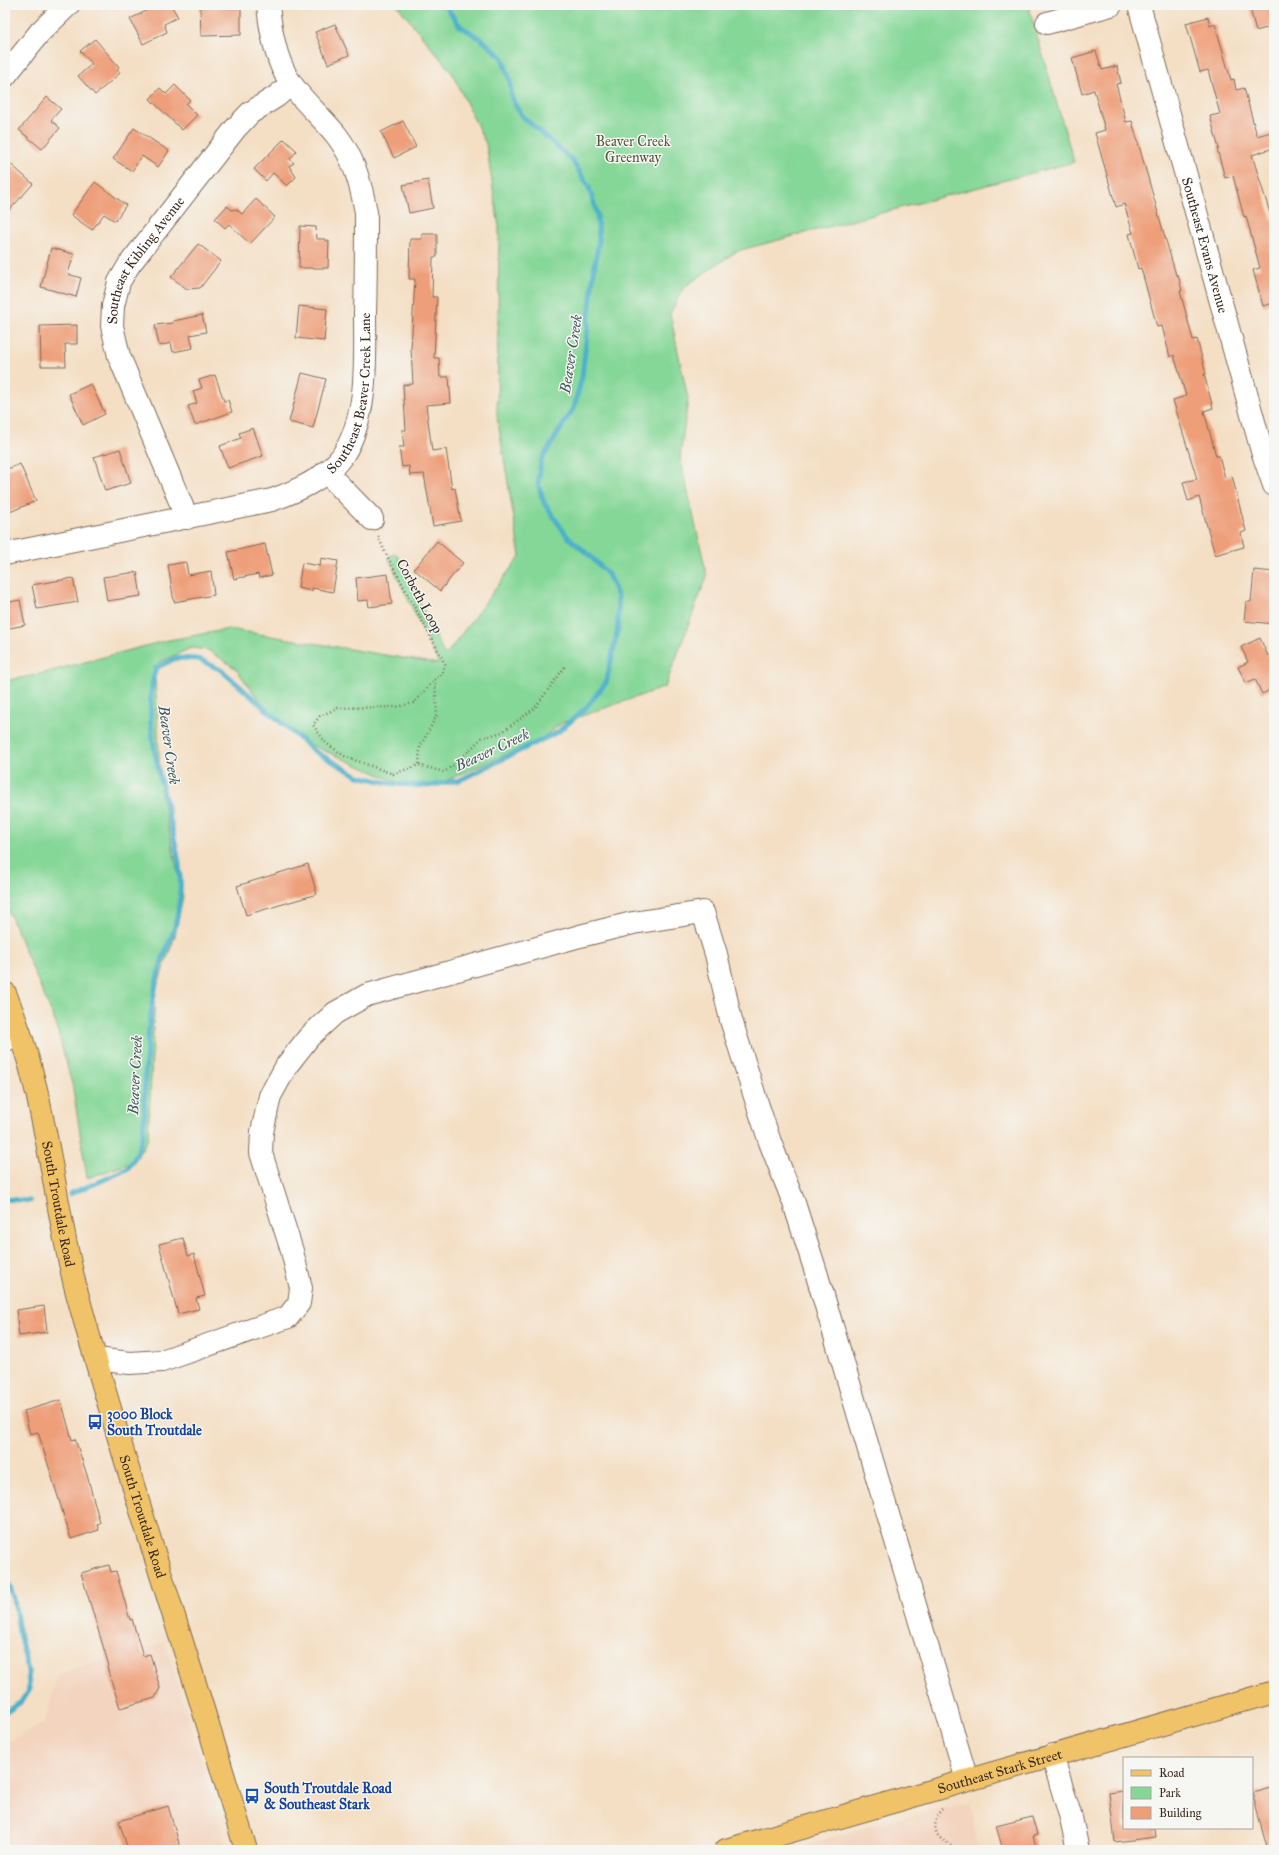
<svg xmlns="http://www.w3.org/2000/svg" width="1279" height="1855" font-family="'IM FELL Great Primer',serif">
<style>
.built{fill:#f3d4bf}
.green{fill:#85d797;stroke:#60805a}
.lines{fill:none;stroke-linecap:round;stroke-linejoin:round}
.stream{stroke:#4bb0ca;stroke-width:5}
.building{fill:#ee9f79}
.minor-casing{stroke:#7c6958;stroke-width:24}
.major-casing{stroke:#7c6958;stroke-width:24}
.path{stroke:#7c6958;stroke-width:2.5;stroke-dasharray:1 3;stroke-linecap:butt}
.minor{stroke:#fff;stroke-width:22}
.major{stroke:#f1c369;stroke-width:22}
.labels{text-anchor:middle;stroke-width:3;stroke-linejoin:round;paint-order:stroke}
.park-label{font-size:14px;fill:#4e553c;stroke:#f6f6f2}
.street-label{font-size:14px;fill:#3b2a1e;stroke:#f6f6f2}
.transit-label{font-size:14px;font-weight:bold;fill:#164399;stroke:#f6f6f2;text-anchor:start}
.water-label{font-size:15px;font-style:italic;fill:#41595a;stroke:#f6f6f2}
</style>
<rect width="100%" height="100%" fill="#f6f6f2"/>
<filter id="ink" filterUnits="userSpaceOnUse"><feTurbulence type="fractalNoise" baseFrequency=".025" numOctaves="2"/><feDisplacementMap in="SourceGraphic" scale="8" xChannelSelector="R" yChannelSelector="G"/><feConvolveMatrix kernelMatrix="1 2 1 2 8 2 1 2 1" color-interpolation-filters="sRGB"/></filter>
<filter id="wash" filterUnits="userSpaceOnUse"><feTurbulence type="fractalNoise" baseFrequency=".012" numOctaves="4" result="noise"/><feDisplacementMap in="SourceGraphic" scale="16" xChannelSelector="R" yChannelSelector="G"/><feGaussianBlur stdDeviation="0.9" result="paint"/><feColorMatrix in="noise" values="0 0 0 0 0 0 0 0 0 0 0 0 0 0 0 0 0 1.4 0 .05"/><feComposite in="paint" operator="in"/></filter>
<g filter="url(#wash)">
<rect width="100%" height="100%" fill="#f4dfc5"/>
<path class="built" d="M165,1642L228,1850H5V1744L45,1722L57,1674Z
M970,1803L979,1850H790L889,1820Z"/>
<path class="green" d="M397,5H1028L1074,162L737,251L684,287L670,314L688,399L680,457L707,576L665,687L562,723L538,741L438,784H401L309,744L266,709L235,668L208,650L191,648L160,662L155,675L161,793L183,897L175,936L155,992L148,1139L134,1162L87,1178L73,1088L56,1024L5,903V681L40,674L164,641L229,629L439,664L388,557L396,553L445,656L520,556L497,416L499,227L486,144L452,73Z"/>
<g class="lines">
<path class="stream" d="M70,1194C79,1190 124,1172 128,1168C150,1141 143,1106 145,1075C147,1040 151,1004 159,970C163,956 169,943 174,930C180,909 182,886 179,864C171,805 137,727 156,668L176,658L198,659L221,670L314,751L358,776L394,784L428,786L460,780L558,732L585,709L606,683L618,629V597L608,574L590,556L567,536L544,503L538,483L541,461L574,407L582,377L594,271L599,240L597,214L589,187L572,160L521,115L512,99L510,81L502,57L481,39L460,26L445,5
M5,1199L30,1201
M5,1574L14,1599L19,1632L28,1671L29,1689L21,1702L5,1713"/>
</g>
<g id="blocks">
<path class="building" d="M158,5H171L178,17L164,24L167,32L143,44L130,19Z
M200,5H219V8H241V35L201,36Z
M1249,5H1274V26L1256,31Z
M1208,17L1210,26L1215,24L1231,80L1234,79L1236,90L1244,88L1257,136L1271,132L1274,142V148L1252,155L1274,226V248L1270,249L1274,264V303L1263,306L1253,270L1260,268L1246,216L1244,217L1233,176L1225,178L1217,149H1219L1210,116L1220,114L1208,70L1200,72L1186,23Z
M335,24L349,55L328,64L315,32Z
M95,39L119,67L117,69L120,73L95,95L78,76L92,64L80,51Z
M1096,51L1102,70L1117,66L1121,83L1116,84L1126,122L1132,121L1160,220L1176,275H1178L1182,291H1180L1193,340L1197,339L1206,374H1204L1213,408L1204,411L1216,456H1219L1225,478L1232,476L1246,531L1241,533L1244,547L1215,555L1199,497L1188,501L1183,482L1197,479L1173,400L1186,396L1174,355L1170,357L1162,326L1157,327L1141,268L1138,269L1129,234L1133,233L1124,204L1116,207L1095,133L1105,130L1094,90L1082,94L1072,58Z
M175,85L190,100L186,104L197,115L182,130L150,99L160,88L166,94Z
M47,97L61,109L51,120L60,128L42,149L19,130Z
M403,121L416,147L394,158L381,132Z
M134,128L169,151L158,167L142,156L132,171L113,159Z
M284,139L297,151L290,159L294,163L289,166L296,177L287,186L273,173L266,181L254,169Z
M5,159L33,184L5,215Z
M428,180L433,208L409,213L403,185Z
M95,182L126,205L115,221L104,214L92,230L71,215Z
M256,199L275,217L250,244L229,224L225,228L215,219L227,206L232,210L236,209L242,214Z
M300,226L316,227L317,239H326V241H329L328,268H299Z
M422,234H437V257H433L432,297H437L434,358H439L440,377H449L451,403L426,405L432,451L446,449L452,489L455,488L461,521L433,526L424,474L410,475L409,466L402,467L399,447H404L402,430H406L403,385L413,384L411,349L415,279H409L410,239H422Z
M198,244L221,261L200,288L187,289L171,277Z
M51,248L74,254L68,274L81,278L76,297L41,287Z
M299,306L327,309L324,341L296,338Z
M202,315L206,332L190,335L193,348L173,352L171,343L159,346L155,325L173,323V321Z
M77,325V344H65L66,366H41L40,326Z
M302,373L326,379L313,428L289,422Z
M215,375L224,401L228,400L232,412L195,425L188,406L197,403L193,391L202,388L199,380Z
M91,384L105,414L83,425L69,394Z
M253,428L263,456L228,468L220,446L241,438L239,433Z
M120,449L131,483L105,491L94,457Z
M20,464L36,501L5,514V470Z
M437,541L463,563L440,591L414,569Z
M265,544L272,575L259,578L258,574L234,579L228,552Z
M321,558L338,561L333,592L312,588V591L298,588L302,563L320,566Z
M186,562L188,575L211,571L214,595L174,602L168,565Z
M1254,570L1274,572V624L1244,621L1246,602H1251Z
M137,572L141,596L107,601L103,577Z
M388,574L392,604L369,607L368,600L358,601L356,578Z
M73,578L78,602L37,609L32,585Z
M20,600L25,625L5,629V603Z
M1260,638L1268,656L1274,653V688L1262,694L1255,679L1246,683L1238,667L1248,662L1241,647Z
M308,864L317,894L246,915L237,886Z
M183,1238L188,1256L194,1254L205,1296L196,1298L199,1309L178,1314L159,1244Z
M44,1306L47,1332L19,1336L16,1310Z
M61,1400L72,1440L75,1439L87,1475L100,1523L97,1524L99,1530L71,1539L38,1432L30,1434L24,1411Z
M109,1565L111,1572L116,1571L130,1620L132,1619L143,1656L150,1654L160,1688L155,1698L120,1708L107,1667L109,1666L81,1573Z
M1274,1787V1850H1268L1252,1793Z
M1124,1791V1828H1155L1156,1837L1115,1842L1109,1793Z
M168,1806L181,1850H128L119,1821Z
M1032,1817L1037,1835L1033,1836L1037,1850H1003L996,1826Z"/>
</g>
</g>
<g filter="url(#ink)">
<use href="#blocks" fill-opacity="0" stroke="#7c6958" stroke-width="1"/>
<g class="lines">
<defs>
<g id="minor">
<path id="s1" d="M1139,5L1262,451L1274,485"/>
<path d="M1047,23L1111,5"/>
<path d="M5,76L40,32L68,5"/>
<path d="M326,472L372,519"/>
<path id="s2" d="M187,518L119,356L112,326L113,306L119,282L129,265L235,129L250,113L277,96L291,84"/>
<path id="s3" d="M5,554L272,500C297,491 327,478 343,455C369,414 365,359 365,313C366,279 366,245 366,212C361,185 354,158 337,136C319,113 294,95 282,67C274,49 270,25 268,5"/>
<path d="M5,1040L20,1034"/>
<path d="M96,1359L130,1363L162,1361L288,1317L299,1303L301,1288L292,1251L261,1153L262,1132L270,1096L287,1065L309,1037L335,1013L367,995L580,936L633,923L703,912L716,954L731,1020L757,1103L770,1142L794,1203L816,1272L967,1780"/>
<path d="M1052,1755L1071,1818L1078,1850"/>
</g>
<g id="major">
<path id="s4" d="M5,993C22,1035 35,1078 43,1122C55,1179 62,1236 77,1293C128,1480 191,1664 246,1850"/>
<path id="s5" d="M726,1850L1274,1692"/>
</g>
</defs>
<use href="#minor" class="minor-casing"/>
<use href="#major" class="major-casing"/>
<path class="path" d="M378,536L384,550L445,664L442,674L435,679L437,715L420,747L419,765
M435,679L414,703L396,707L338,708L320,716L313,725L326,743L346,757L371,766L393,774L419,765L444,772L455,764L482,738L502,732L535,708L566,665
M942,1809C935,1816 932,1830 940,1838C946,1843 951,1843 955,1850"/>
<use href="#minor" class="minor"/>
<use href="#major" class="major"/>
</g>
</g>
<defs>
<symbol id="bus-bare" viewBox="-9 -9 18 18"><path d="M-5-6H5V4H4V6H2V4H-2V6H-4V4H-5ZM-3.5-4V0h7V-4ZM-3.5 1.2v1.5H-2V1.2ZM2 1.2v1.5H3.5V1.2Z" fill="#1a4fb4" stroke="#f6f6f2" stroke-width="2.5" paint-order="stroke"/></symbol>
</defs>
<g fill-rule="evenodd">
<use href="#bus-bare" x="84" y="1411" width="22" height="22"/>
<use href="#bus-bare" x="241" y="1785" width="22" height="22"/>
</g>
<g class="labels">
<g class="park-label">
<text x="633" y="146">Beaver Creek<tspan x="633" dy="16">Greenway</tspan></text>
</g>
<g class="street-label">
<text dy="5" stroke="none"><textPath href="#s1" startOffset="249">Southeast Evans Avenue</textPath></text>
<text dy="5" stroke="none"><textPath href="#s2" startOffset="282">Southeast Kibling Avenue</textPath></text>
<text dy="5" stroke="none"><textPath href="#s3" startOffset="420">Southeast Beaver Creek Lane</textPath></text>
<text transform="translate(420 596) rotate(62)" y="5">Corbeth Loop</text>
<text dy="5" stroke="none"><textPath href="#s4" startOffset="218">South Troutdale Road</textPath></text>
<text dy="5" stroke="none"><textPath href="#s4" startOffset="542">South Troutdale Road</textPath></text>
<text dy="5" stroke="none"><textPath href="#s5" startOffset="285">Southeast Stark Street</textPath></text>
</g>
<g class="transit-label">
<text x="107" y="1419">3000 Block<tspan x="107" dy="16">South Troutdale</tspan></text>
<text x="264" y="1793">South Troutdale Road<tspan x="264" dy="16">&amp; Southeast Stark</tspan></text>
</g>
<g class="water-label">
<text transform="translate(571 354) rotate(-81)" y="5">Beaver Creek</text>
<text transform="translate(169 745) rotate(82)" y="5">Beaver Creek</text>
<text transform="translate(492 750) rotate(-25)" y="5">Beaver Creek</text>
<text transform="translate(135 1075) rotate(-87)" y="5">Beaver Creek</text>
</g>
</g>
<rect width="1279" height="1855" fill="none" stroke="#f6f6f2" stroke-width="20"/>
<rect x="1123" y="1757" width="130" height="72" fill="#f6f6f2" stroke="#aba49d"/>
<rect x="1131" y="1770" width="20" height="6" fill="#f1c369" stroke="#aba49d"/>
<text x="1159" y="1777" font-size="12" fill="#3b2a1e">Road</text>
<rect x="1131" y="1787" width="20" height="12" fill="#85d797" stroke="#aba49d"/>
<text x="1159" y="1797" font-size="12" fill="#3b2a1e">Park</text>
<rect x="1131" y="1807" width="20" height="12" fill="#ee9f79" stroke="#aba49d"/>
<text x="1159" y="1817" font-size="12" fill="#3b2a1e">Building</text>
</svg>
